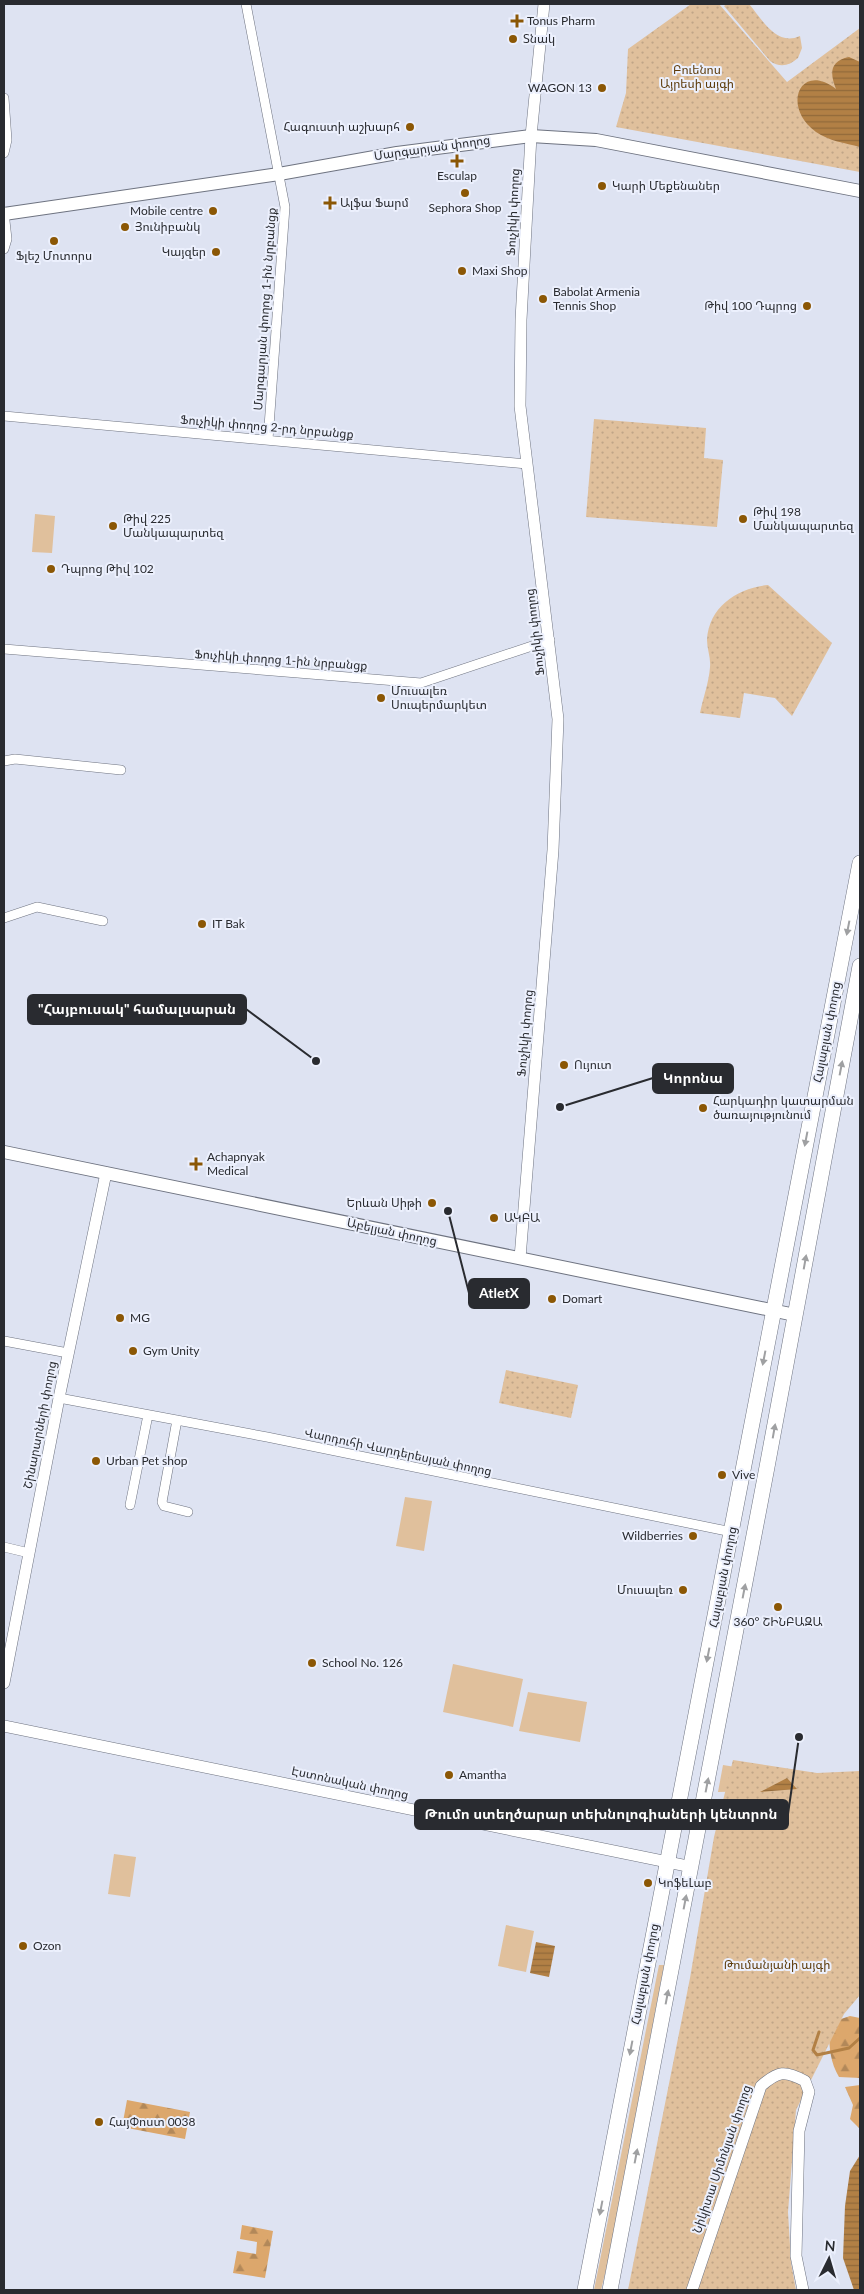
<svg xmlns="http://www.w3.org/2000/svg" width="864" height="2294" font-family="Lato,'Noto Sans Armenian',sans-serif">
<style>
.green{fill:#e0c09c}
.forest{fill:url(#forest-firs)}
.park{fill:url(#park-dots)}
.water{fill:url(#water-rules)}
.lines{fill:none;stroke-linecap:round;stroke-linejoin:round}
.stream{stroke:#b28045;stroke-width:3}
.minor-casing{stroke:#6e7380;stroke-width:10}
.tertiary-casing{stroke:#6e7380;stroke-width:12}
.secondary-casing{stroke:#6e7380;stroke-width:14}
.primary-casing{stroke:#6e7380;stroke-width:16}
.minor{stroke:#fff;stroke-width:9}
.tertiary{stroke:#fff;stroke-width:11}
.secondary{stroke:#fff;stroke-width:12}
.primary{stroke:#fff;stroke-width:15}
.oneway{fill:#9fa0a2}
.poi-dot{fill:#8b5705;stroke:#ecf0fd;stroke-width:2}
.labels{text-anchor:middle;stroke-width:4;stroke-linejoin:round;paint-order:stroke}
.poi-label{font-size:12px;fill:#292b30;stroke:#ecf0fd;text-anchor:start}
.park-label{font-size:12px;fill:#5d3b0a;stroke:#ecf0fd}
.street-label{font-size:12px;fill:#292b30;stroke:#ecf0fd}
.leader{fill:none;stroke:#292b30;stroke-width:2}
.callout-dot{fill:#292b30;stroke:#ecf0fd;stroke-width:2}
.callout{fill:#292b30;stroke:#292b30;stroke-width:2}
.callout-label{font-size:14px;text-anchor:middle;font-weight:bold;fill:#fff}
</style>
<defs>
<pattern id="forest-firs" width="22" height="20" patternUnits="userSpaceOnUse" patternTransform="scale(1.25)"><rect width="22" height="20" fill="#dca76c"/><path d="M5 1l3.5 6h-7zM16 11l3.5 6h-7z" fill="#b28859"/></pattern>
<pattern id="park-dots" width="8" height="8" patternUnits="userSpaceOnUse" patternTransform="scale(1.25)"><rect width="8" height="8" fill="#e0c09c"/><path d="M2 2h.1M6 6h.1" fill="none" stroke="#c0a587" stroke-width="1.8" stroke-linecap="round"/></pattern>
<pattern id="water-rules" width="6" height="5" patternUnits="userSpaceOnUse" patternTransform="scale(1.25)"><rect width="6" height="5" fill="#b28045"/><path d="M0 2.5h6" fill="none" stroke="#91693a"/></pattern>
</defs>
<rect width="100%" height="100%" fill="#dee3f2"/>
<path class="green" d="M35,514L55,516L52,553L32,552Z
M405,1497L432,1501L424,1551L396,1546Z
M453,1664L523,1679L513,1727L443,1712Z
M528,1692L587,1702L580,1742L519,1731Z
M723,1765L754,1770L757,1791L718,1792Z
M114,1854L136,1857L130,1897L108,1894Z
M506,1925L534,1931L526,1972L498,1966Z
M659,1965H664L607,2266L601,2290H594Z"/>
<path class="forest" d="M850,2016L860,2018V2078L839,2077C829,2060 829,2043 829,2023Z
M860,2085V2129L850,2119L853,2105L845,2087Z
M127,2100L190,2112L185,2139L122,2127Z
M242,2225L273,2231L265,2278L233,2273L237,2251L256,2254L257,2242L240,2239Z"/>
<path class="park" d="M691,4H719L787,82L860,28V172L616,127L626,93L628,49Z
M727,4H749C762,19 776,47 800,36L802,48L798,58C789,66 780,68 770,61L724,6Z
M594,419L706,428L704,458L723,460L717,527L586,517Z
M768,585L832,643L792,716L775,698L744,693L740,718L700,713C703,698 709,682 710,667C711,658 707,649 707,640C709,606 738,588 768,585Z
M506,1370L578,1385L571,1418L499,1403Z
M733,1760L817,1773L860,1771V1995L844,2014L796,2110L788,2212L791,2263L796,2290H628L690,1978L714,1837Z"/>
<path class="water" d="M849,57L860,62V147C845,143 829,141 816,132C781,107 800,61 836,89C830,74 829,61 849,57Z
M787,1778L797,1789L760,1792Z
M536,1942L555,1946L549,1977L530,1973Z
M860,2155V2290H854L843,2258L845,2206L850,2171Z"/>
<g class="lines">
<path class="stream" d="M819,2032L813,2050L817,2055L849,2048L860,2038"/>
<defs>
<path id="minor" d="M246,4L285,207L268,440
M4,98L7,140L4,153
M4,212L7,239L4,249
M4,416L527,464
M4,649L421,683L550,640
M4,761L15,759L121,770
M4,918L37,907L103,921
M4,1341L68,1353
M59,1398L267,1437L732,1532
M177,1420L162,1502L164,1506L188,1512
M130,1505L148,1415
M4,1547L29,1553"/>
<path id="tertiary" d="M520,1258L553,850L558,719L520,406L521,320L531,136L544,4
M4,1683L59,1398L106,1173
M4,1726L692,1867
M692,2290L761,2086C778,2071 785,2070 805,2081L809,2092L799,2131L796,2256L803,2290"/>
<path id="secondary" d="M4,214L279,174L397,153L531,136L596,140L860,191
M4,1152L795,1315"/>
<path id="primary" d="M585,2290L860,863
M610,2290L767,1467L860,966"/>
</defs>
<use href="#minor" class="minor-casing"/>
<use href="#tertiary" class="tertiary-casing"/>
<use href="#secondary" class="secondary-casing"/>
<use href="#primary" class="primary-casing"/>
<use href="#minor" class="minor"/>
<use href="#tertiary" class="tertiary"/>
<use href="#secondary" class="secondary"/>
<use href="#primary" class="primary"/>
</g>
<defs><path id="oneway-solid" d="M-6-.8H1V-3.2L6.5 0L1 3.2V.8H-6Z" transform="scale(1.25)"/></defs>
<g class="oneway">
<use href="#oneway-solid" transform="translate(848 928) rotate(101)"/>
<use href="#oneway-solid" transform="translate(841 1068) rotate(-79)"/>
<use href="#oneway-solid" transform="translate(806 1139) rotate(101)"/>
<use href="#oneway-solid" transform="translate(805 1262) rotate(-80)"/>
<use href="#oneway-solid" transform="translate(764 1358) rotate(101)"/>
<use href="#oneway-solid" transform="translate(774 1431) rotate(-80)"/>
<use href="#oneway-solid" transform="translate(744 1591) rotate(-79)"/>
<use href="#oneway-solid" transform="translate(708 1655) rotate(101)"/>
<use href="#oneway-solid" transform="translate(707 1785) rotate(-79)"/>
<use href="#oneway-solid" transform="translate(685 1902) rotate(-79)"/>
<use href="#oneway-solid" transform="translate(667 1997) rotate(-79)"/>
<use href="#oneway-solid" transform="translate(631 2048) rotate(101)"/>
<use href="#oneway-solid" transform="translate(636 2156) rotate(-79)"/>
<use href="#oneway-solid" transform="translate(601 2208) rotate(101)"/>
</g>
<g class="poi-dot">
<path d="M514.5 13.5h5v5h5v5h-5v5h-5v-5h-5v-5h5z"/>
<circle cx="513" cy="39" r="5"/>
<circle cx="602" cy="88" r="5"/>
<circle cx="410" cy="127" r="5"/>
<path d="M454.5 153.5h5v5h5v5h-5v5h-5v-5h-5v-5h5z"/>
<circle cx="602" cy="186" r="5"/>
<circle cx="465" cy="193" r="5"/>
<path d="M327.5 195.5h5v5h5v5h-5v5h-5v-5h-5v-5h5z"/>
<circle cx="213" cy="211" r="5"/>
<circle cx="125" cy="227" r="5"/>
<circle cx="54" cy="241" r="5"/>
<circle cx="216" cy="252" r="5"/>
<circle cx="462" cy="271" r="5"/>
<circle cx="543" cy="299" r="5"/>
<circle cx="807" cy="306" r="5"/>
<circle cx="743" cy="519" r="5"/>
<circle cx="113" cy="526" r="5"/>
<circle cx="51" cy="569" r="5"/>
<circle cx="381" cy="698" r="5"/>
<circle cx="202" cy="924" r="5"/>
<circle cx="564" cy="1065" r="5"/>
<circle cx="703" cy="1108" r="5"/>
<path d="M193.5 1156.5h5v5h5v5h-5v5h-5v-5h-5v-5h5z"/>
<circle cx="432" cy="1203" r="5"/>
<circle cx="494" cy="1218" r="5"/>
<circle cx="552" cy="1299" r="5"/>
<circle cx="120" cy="1318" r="5"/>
<circle cx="133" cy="1351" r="5"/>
<circle cx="96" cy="1461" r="5"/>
<circle cx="722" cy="1475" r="5"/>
<circle cx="693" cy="1536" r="5"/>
<circle cx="683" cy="1590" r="5"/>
<circle cx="778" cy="1607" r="5"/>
<circle cx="312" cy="1663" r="5"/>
<circle cx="449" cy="1775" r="5"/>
<circle cx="648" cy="1883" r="5"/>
<circle cx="23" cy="1946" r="5"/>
<circle cx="99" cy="2122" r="5"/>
</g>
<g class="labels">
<g class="poi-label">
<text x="527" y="25">Tonus Pharm</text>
<text x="523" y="43">Տնակ</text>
<text x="592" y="92" text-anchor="end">WAGON 13</text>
<text x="400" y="131" text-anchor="end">Հագուստի աշխարհ</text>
<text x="457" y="180" text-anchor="middle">Esculap</text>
<text x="612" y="190">Կարի Մեքենաներ</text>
<text x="340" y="207">Ալֆա Ֆարմ</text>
<text x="465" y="212" text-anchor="middle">Sephora Shop</text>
<text x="203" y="215" text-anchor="end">Mobile centre</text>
<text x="135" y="231">Յունիբանկ</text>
<text x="206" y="256" text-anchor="end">Կայզեր</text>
<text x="54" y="260" text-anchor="middle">Ֆլեշ Մոտորս</text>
<text x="472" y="275">Maxi Shop</text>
<text x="553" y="296">Babolat Armenia<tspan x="553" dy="14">Tennis Shop</tspan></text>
<text x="797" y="310" text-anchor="end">Թիվ 100 Դպրոց</text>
<text x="753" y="516">Թիվ 198<tspan x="753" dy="14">Մանկապարտեզ</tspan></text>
<text x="123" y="523">Թիվ 225<tspan x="123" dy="14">Մանկապարտեզ</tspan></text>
<text x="61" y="573">Դպրոց Թիվ 102</text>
<text x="391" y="695">Մուսալեռ<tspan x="391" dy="14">Սուպերմարկետ</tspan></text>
<text x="212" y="928">IT Bak</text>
<text x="574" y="1069">Ույուտ</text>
<text x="713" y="1105">Հարկադիր կատարման<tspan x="713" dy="14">ծառայությունում</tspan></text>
<text x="207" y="1161">Achapnyak<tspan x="207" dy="14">Medical</tspan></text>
<text x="422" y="1207" text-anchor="end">Երևան Սիթի</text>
<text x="504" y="1222">ԱԿԲԱ</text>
<text x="562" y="1303">Domart</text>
<text x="130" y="1322">MG</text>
<text x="143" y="1355">Gym Unity</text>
<text x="106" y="1465">Urban Pet shop</text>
<text x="732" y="1479">Vive</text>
<text x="683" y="1540" text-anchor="end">Wildberries</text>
<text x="673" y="1594" text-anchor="end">Մուսալեռ</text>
<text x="778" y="1626" text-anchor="middle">360° ՇԻՆԲԱԶԱ</text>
<text x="322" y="1667">School No. 126</text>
<text x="459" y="1779">Amantha</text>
<text x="658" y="1887">ԿոֆեԼաբ</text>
<text x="33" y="1950">Ozon</text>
<text x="109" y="2126">ՀայՓոստ 0038</text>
</g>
<g class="park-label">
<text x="697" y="74">Բուենոս<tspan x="697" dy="14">Այրեսի այգի</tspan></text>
<text x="777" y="1969">Թումանյանի այգի</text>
</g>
<g class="street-label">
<text transform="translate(432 148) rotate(-8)" y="4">Մարգարյան փողոց</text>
<text transform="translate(513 212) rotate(-87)" y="4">Ֆուչիկի փողոց</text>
<text transform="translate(265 309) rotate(-86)" y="4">Մարգարյան փողոց 1-ին նրբանցք</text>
<text transform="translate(267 427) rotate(5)" y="4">Ֆուչիկի փողոց 2-րդ նրբանցք</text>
<text transform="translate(535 632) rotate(-97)" y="4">Ֆուչիկի փողոց</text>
<text transform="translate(281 660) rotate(4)" y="4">Ֆուչիկի փողոց 1-ին նրբանցք</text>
<text transform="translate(827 1032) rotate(-79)" y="4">Հալաբյան փողոց</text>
<text transform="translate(525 1033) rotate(-85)" y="4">Ֆուչիկի փողոց</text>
<text transform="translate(392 1232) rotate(12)" y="4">Աբելյան փողոց</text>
<text transform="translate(40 1425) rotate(-79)" y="4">Շինարարների փողոց</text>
<text transform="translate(398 1452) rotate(12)" y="4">Վարդուհի Վարդերեսյան փողոց</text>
<text transform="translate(723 1577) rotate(-79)" y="4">Հալաբյան փողոց</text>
<text transform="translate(350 1783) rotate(12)" y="4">Էստոնական փողոց</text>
<text transform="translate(645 1974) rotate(-79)" y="4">Հալաբյան փողոց</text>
<text transform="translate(722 2159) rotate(-71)" y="4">Նիկիտա Սիմոնյան փողոց</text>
</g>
</g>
<path class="leader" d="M316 1061L246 1009M560 1107L653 1078M448 1211L469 1293M799 1737L788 1814"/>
<g class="callout-dot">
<circle cx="316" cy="1061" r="5"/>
<circle cx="560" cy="1107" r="5"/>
<circle cx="448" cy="1211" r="5"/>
<circle cx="799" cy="1737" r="5"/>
</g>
<g class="callout">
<rect x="28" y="995" width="218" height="29" rx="5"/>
<rect x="653" y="1064" width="80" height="29" rx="5"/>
<rect x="469" y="1279" width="60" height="29" rx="5"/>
<rect x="415" y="1800" width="373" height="29" rx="5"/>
</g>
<g class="callout-label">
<text x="137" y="1014">"Հայբուսակ" համալսարան</text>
<text x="693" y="1083">Կորոնա</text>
<text x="499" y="1298">AtletX</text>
<text x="601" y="1819">Թումո ստեղծարար տեխնոլոգիաների կենտրոն</text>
</g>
<rect width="864" height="2294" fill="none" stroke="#292b30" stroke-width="10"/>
<g transform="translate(829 2259) rotate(5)" stroke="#ecf0fd" stroke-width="4" paint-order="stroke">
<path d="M0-4L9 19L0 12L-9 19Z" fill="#292b30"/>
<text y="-8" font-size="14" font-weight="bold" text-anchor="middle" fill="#292b30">N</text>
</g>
</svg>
